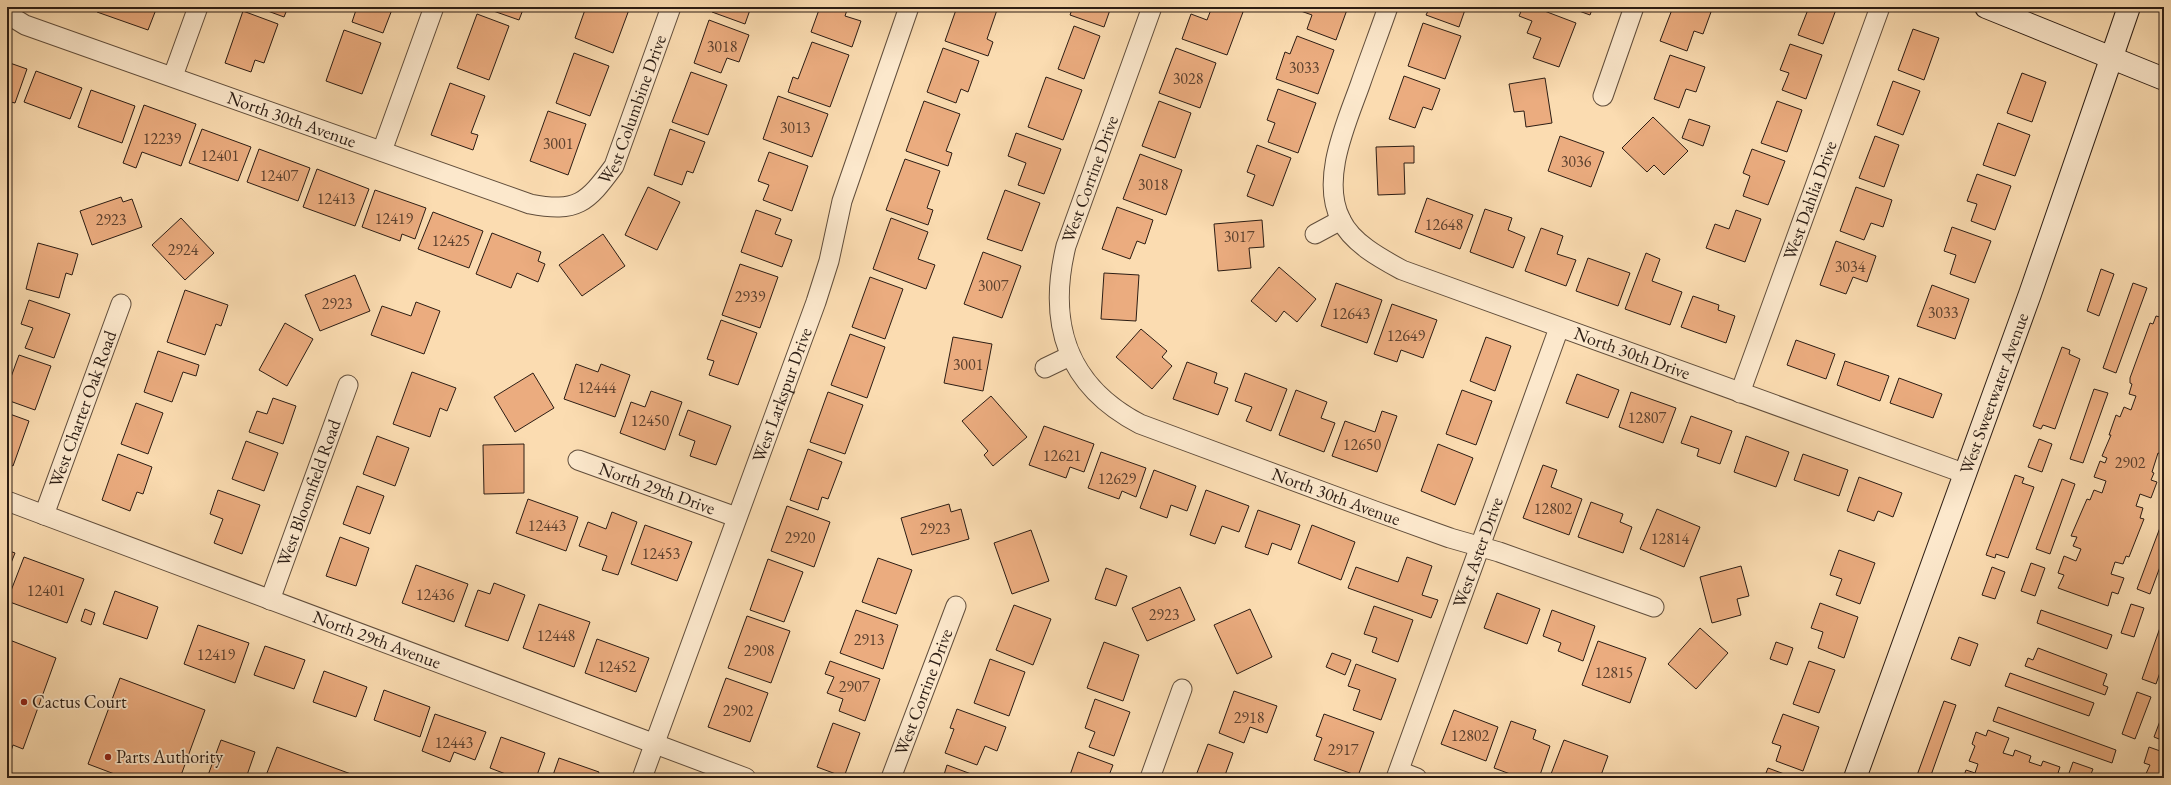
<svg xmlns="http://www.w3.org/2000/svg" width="2171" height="785" font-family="'EB Garamond',serif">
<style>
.building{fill:#ebac7f;stroke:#2c1d14}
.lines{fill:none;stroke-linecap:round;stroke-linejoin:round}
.street-casing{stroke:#604d3b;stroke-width:21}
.secondary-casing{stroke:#2c1d14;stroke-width:24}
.street{stroke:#fce8cc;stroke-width:19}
.secondary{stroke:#fce8cc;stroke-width:22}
.poi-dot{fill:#8f2418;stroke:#fce8cc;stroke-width:1.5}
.labels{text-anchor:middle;stroke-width:3.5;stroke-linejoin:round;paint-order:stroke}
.number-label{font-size:16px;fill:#5c412f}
.street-label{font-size:18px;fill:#2c1d14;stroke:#fce8cc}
.poi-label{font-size:18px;fill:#2c1d14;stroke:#fce8cc;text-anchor:start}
</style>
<rect width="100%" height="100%" fill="#fbdcb1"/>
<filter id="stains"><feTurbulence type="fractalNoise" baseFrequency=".005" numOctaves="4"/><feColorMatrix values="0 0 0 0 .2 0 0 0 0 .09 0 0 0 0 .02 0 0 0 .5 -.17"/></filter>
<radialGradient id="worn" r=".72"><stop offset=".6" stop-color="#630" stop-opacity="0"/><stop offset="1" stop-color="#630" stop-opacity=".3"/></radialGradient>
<path class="building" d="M99,7H157L148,30L97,12Z
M257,7H288L284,17Z
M357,7H393L383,33L352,22Z
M482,7H524L519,20Z
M586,7H630L613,53L575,38Z
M714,7H751L745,24L712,12Z
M820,7H848L845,16L861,21L852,47L811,32Z
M957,7H998L987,39L993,42L988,56L945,41Z
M1073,7H1111L1104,27L1070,15Z
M1212,7H1228L1243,12L1227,55L1182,39L1191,14L1207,20Z
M1299,7H1348L1336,40L1307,29L1312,15L1298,10Z
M1430,7H1466L1459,27L1426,15Z
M1523,7H1534L1576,23L1559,67L1533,58L1541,38L1527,33L1532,21L1519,16Z
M1568,7H1593L1590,15Z
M1673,7H1697L1711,12L1703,34L1694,31L1687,51L1660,41Z
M1809,7H1837L1823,44L1798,35Z
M243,11L278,24L264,63L255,60L251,72L225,63Z
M477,14L509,26L489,80L457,68Z
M709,20L749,35L739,62L727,58L721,73L694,63Z
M1423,23L1461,36L1445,79L1408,66Z
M1074,26L1100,36L1084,79L1058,69Z
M1913,29L1939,38L1924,80L1898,70Z
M344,30L381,43L362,94L326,81Z
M1297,36L1334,50L1318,94L1276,79L1285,52L1290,54Z
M812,42L849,55L830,107L788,92L793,77L798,79Z
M1790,44L1822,55L1806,99L1782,90L1789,73L1780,70Z
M943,48L979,61L968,92L961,89L956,103L927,92Z
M1176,48L1216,63L1200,108L1159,93Z
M574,53L609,66L590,116L556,103Z
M1670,55L1705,67L1696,92L1686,89L1679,108L1654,99Z
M7,62L27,69L15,103L7,101Z
M36,71L82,88L70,119L24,102Z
M691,72L727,85L708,135L672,122Z
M2022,73L2046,82L2032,122L2007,113Z
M1404,76L1440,89L1432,110L1423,107L1415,128L1389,119Z
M1046,77L1082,90L1063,140L1028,127Z
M1545,78L1552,123L1526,127L1524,111L1514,112L1509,84Z
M1893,81L1920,91L1903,135L1877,125Z
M450,83L485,96L471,133L478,135L473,150L431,135Z
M1278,89L1316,103L1298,153L1268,142L1275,123L1267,120Z
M91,90L135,106L122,143L78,127Z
M778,96L828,114L812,157L763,139Z
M924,101L960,114L946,151L952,153L948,166L906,151Z
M1159,101L1191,113L1175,158L1142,146Z
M1777,101L1802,110L1787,152L1761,143Z
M144,105L196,124L181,166L142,152L136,168L123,163Z
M548,111L586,124L568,175L530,161Z
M1653,117L1688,151L1664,175L1654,165L1647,172L1622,148Z
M1689,119L1710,126L1703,146L1682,138Z
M1998,123L2030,135L2015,176L1983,165Z
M202,129L251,147L238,181L189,163Z
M670,129L705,142L693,173L687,171L682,185L654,175Z
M1016,133L1061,149L1044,194L1018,185L1026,163L1008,156Z
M1560,136L1604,152L1591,187L1548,171Z
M1875,136L1899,145L1884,187L1859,178Z
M1257,145L1291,158L1273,206L1247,196L1255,175L1247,172Z
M1414,146V163H1404L1405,194L1378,195L1376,147Z
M259,149L310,168L298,201L247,182Z
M1752,149L1785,161L1768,205L1743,196L1750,176L1743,173Z
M769,152L808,166L792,211L763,200L769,185L758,181Z
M1140,154L1182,170L1166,215L1123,199Z
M905,159L940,171L927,208L933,210L928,225L886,210Z
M317,169L369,189L355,226L303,207Z
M1977,174L2011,186L1995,230L1971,221L1977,204L1967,201Z
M648,187L680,202L657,250L625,235Z
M1856,187L1892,200L1883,227L1871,223L1864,240L1840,231Z
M375,190L426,208L415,239L402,234L400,241L362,227Z
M1005,190L1040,203L1022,251L987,239Z
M121,197L123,202L132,199L142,227L92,245L80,211Z
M1427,198L1473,215L1460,249L1415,232Z
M1117,207L1153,220L1145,244L1137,241L1130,259L1102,249Z
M1485,209L1512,218L1508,230L1525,237L1513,268L1470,252Z
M756,210L781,219L775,234L792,240L782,267L741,252Z
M1736,210L1761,219L1745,262L1706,248L1715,224L1729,229Z
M433,212L483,231L469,268L418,249Z
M181,218L214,253L185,280L152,245Z
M891,218L928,232L918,259L935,265L926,289L873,269Z
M1262,220L1264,247L1249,248L1251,268L1218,271L1214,224Z
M1952,227L1991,241L1975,283L1950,274L1956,255L1944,251Z
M1541,228L1563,236L1557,254L1576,260L1566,286L1525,271Z
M492,233L541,252L538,261L545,264L538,282L517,273L511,288L476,274Z
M603,234L625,266L582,296L559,265Z
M1836,241L1876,256L1867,282L1853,277L1846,294L1820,285Z
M38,243L78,254L72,275L66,273L59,298L26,289Z
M983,252L1021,266L1002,318L964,304Z
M1646,253L1660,259L1652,281L1682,292L1670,325L1625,309Z
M1588,258L1630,273L1618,306L1576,291Z
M740,264L778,277L760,328L722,315Z
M1279,267L1316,299L1297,322L1284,311L1276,322L1251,301Z
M2101,269L2114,274L2099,316L2087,311Z
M1104,273L1139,275L1136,321L1101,319Z
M355,275L370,311L320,331L305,295Z
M870,277L903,289L885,339L852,327Z
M1336,283L1382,300L1367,343L1321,326Z
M2133,283L2147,288L2116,373L2103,368Z
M1932,285L1969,299L1955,339L1917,326Z
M185,290L228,305L221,326L216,324L205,355L167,342Z
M1693,296L1719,305L1718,310L1735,316L1726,343L1681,327Z
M29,300L70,314L54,358L25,348L33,328L21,324Z
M416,302L440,311L424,354L371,335L382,306L411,316Z
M1392,304L1437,320L1423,358L1401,350L1397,362L1374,354Z
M2156,316L2164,318V455L2158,453L2152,472L2154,473L2151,480L2157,482L2151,498L2140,494L2136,506L2143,508L2140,518L2144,519L2129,557L2126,556L2123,564L2115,562L2111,574L2124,578L2118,594L2112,592L2108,606L2058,588L2064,575L2058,573L2064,556L2076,561L2081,549L2073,546L2077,537L2071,536L2087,499L2090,500L2094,490L2102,493L2106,481L2094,477L2100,461L2105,463L2107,458L2102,456L2111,435H2109L2116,415L2120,417L2124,407L2131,410L2136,396L2129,394L2132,384L2130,383V378L2150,323L2153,324Z
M721,320L757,333L738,385L709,375L714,361L707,359Z
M285,323L313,339L287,386L259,370Z
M1141,329L1167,351L1162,357L1172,366L1152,389L1116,357Z
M850,334L885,347L867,398L831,385Z
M953,337L992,344L983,391L944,383Z
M1486,337L1511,346L1495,391L1470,381Z
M1796,340L1835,354L1826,379L1787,365Z
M2062,347L2070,350L2069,354L2080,359L2055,429L2043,425L2041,429L2033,426Z
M158,351L199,365L196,376L183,372L172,402L144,392Z
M19,355L51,366L35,410L7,400V388Z
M1845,361L1889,376L1880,401L1837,385Z
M1187,362L1217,373L1214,383L1228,388L1218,415L1173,399Z
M576,364L598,372L601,364L630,375L615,417L564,399Z
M412,372L456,388L447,411L440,408L430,437L393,424Z
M533,373L554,408L515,432L494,397Z
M1245,373L1287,389L1271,431L1246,421L1252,407L1235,401Z
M1577,374L1619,390L1608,418L1566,403Z
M1899,378L1942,394L1933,418L1890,403Z
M2094,389L2108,393L2083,463L2070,459Z
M1296,390L1327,402L1321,418L1335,423L1324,452L1279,435Z
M1462,390L1492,401L1476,445L1446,434Z
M651,391L682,402L665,450L620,433L631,402L645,407Z
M828,392L863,405L845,454L810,442Z
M1631,392L1676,408L1663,443L1619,427Z
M991,396L1027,437L993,466L984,455L988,451L962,421Z
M273,398L296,406L283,444L249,432L257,411L267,414Z
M136,403L163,413L148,454L121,444Z
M688,410L731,426L716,465L690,456L695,441L679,435Z
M1382,411L1397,416L1377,472L1332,456L1345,421L1375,432Z
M7,413L29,421L13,466L7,463Z
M1691,416L1732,431L1720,464L1697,456L1699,449L1681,443Z
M1044,426L1094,444L1084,472L1070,467L1066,478L1029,465Z
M377,436L409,448L395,486L363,474Z
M1746,436L1789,452L1776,487L1734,472Z
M2039,439L2052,444L2042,472L2028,467Z
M246,441L278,453L264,491L232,479Z
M524,444V493L484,494L483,445Z
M1438,444L1473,458L1455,505L1421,491Z
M808,449L842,462L828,499L822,497L818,510L790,500Z
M1101,452L1146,468L1136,497L1122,491L1119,499L1088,488Z
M118,454L152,467L143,494L137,492L130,511L102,500Z
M1803,454L1848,470L1839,496L1794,480Z
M1543,465L1557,470L1551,487L1582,499L1569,535L1523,518Z
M1154,470L1196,486L1187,511L1171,505L1167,518L1140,508Z
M2015,475L2024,478L2022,483L2034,487L2008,558L1996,554L1995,558L1986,555Z
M1859,477L1902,493L1893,517L1878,511L1874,521L1847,511Z
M2062,479L2075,484L2050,554L2036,549Z
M357,486L384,496L370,534L343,524Z
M218,490L260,505L242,554L214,543L223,519L210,514Z
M1206,490L1249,506L1239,532L1222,526L1215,544L1190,535Z
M528,499L578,517L566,551L516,533Z
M1591,502L1623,514L1620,522L1632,527L1623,553L1578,537Z
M949,504L951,512L961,509L969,539L912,555L901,518Z
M787,506L830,522L814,567L771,551Z
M1657,509L1700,527L1684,567L1640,549Z
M1258,510L1300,525L1291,550L1272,543L1268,555L1245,547Z
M612,512L637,522L618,575L602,570L607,556L579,546L588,522L606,529Z
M2164,517V556L2150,594L2137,589Z
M645,525L692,542L677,581L631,564Z
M1312,525L1355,542L1341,580L1298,563Z
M1031,530L1049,581L1012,594L994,543Z
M340,537L369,548L356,586L326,576Z
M7,550L15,553L7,573Z
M1839,550L1875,563L1860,604L1836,595L1842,579L1830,575Z
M24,557L84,579L67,623L7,601Z
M1407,557L1432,566L1422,595L1438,600L1431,618L1348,588L1356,567L1398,582Z
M878,558L912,570L896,614L862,602Z
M768,559L803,572L784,622L750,610Z
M2031,563L2045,568L2035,596L2021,591Z
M416,565L468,584L454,622L402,603Z
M1741,566L1749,596L1737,599L1741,615L1712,623L1700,577Z
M1992,567L2005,572L1995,599L1982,595Z
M1106,568L1127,576L1116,606L1095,599Z
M494,583L525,595L508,641L465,626L478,590L490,594Z
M1180,587L1195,620L1147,641L1132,608Z
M115,591L158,607L147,639L103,624Z
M1497,593L1540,609L1527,644L1484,628Z
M1820,603L1858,617L1844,658L1818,648L1823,632L1811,628Z
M539,604L590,622L574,667L523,648Z
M2131,604L2144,608L2134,637L2121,633Z
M1014,605L1051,619L1033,665L996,650Z
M1374,606L1413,620L1398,662L1372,652L1377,638L1364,634Z
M85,609L95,613L91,625L81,621Z
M1250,609L1272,657L1237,674L1214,625Z
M856,610L898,625L883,669L840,653Z
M1552,610L1595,626L1583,661L1558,651L1561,643L1543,636Z
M2041,610L2112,635L2107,649L2037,623Z
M747,616L790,631L771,683L728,668Z
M2162,622L2164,623V661L2156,684L2142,679Z
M198,625L249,643L235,683L184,664Z
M1700,628L1728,653L1696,689L1668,664Z
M1959,637L1978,644L1970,666L1951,659Z
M7,639L56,658L23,749L13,745L11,751L7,750Z
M597,639L649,658L636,692L585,673Z
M1598,641L1646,658L1630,703L1582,685Z
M1104,642L1139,655L1123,701L1087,688Z
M1776,642L1793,648L1787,665L1770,659Z
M265,646L305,660L294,689L254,675Z
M2038,648L2107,674L2103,685L2108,687L2105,695L2025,666L2028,658L2033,660Z
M1332,653L1351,660L1345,675L1326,667Z
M990,659L1025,672L1009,716L974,703Z
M830,661L880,679L865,721L839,711L843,699L827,693L834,677L825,674Z
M1809,661L1835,670L1819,713L1793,704Z
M1356,664L1396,679L1381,720L1353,710L1360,690L1348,686Z
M324,671L367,687L356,717L313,702Z
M2010,673L2094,703L2089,716L2005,686Z
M120,678L205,710L180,778H125L88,764Z
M726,678L768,693L750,742L708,727Z
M384,690L430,707L420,737L374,720Z
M1234,691L1277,706L1267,733L1250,727L1244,743L1219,733Z
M2137,692L2151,697L2135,739L2122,734Z
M1095,699L1130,712L1114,756L1089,747L1095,732L1085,728Z
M1944,701L1956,705L1930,778H1916Z
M1998,707L2116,750L2112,763L1993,721Z
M957,709L1006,727L997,751L985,746L977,765L945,753L954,729L950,728Z
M1454,710L1498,727L1486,761L1441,744Z
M435,714L486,732L475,760L454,752L450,762L422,751Z
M1324,714L1374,732L1358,776L1314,760L1322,738L1316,736Z
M1783,714L1819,727L1803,771L1776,761L1781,746L1772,743Z
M1511,721L1536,730L1533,739L1550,746L1539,778H1521L1494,768Z
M2160,721L2164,723V741L2154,737Z
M833,723L860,733L844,777L817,767Z
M1988,730L2009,738L2003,753L2013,756L2015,750L2031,756L2029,762L2041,766L2043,761L2060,767L2058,773L2068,776L2073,762L2093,769L2091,774L2101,778H1963L1966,770L1975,773L1978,764L1969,761L1975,746L1972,744L1976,732L1986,736Z
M501,737L545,753L536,778H516L490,768Z
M221,740L255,752L246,778H207Z
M1564,740L1608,756L1600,778H1562L1551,774Z
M1208,744L1233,753L1224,778H1195Z
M277,747L362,778H265Z
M2149,747L2163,752L2164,749V778H2144L2150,765L2144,763Z
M1078,752L1113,765L1108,778H1069Z
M559,758L599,772L597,778H552Z
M947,765L982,778H943Z
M1768,768L1795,778H1764Z"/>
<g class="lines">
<defs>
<g id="street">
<path id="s1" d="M1152,7L1066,246C1047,324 1067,386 1140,424L1375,511L1450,538L1499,552L1654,607"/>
<path id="s2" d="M1388,7C1379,33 1369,59 1360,85C1346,124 1320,180 1341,220C1352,243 1380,258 1402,270L1966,474"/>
<path id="s3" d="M7,14L25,25L530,204C577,213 587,203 614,166L671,7"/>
<path d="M173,76L198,7"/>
<path d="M1603,96L1634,7"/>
<path d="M382,151L434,7"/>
<path d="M1315,234L1341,220"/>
<path d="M1045,368L1070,356"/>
<path id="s4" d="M1740,393L1880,7"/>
<path id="s5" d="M578,460L736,517"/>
<path id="s6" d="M7,501L746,778"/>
<path id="s7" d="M44,515L121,304"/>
<path id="s8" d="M270,600L348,385"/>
<path d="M1399,771L1417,778"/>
<path id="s9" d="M642,778L816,302L829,261L842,201L909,7"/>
<path id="s10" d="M891,778L956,606"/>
<path d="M1150,778L1182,689"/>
<path id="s11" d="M1396,778L1559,328"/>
</g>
<g id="secondary">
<path d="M1986,7L2164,79"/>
<path id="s12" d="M1855,778L2030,294L2129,7"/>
</g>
</defs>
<use href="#street" class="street-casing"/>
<use href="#secondary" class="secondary-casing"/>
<use href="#street" class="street"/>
<use href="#secondary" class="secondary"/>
</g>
<g class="poi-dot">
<circle cx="24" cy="702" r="4"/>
<circle cx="108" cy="757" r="4"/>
</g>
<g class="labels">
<g class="number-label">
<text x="722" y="52">3018</text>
<text x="1304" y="73">3033</text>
<text x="1188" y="84">3028</text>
<text x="795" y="133">3013</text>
<text x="162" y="144">12239</text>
<text x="558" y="149">3001</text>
<text x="220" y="161">12401</text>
<text x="1576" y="167">3036</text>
<text x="279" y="181">12407</text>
<text x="1153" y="190">3018</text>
<text x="336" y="204">12413</text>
<text x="394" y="224">12419</text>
<text x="111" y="225">2923</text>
<text x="1444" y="230">12648</text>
<text x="1239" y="242">3017</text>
<text x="451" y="246">12425</text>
<text x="183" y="255">2924</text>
<text x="1850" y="272">3034</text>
<text x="993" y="291">3007</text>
<text x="750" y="302">2939</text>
<text x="337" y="309">2923</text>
<text x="1943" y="318">3033</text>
<text x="1351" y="319">12643</text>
<text x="1406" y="341">12649</text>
<text x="968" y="370">3001</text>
<text x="597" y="393">12444</text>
<text x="1647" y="423">12807</text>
<text x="650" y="426">12450</text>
<text x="1362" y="450">12650</text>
<text x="1062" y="461">12621</text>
<text x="2130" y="468">2902</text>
<text x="1117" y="484">12629</text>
<text x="1553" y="514">12802</text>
<text x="547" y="531">12443</text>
<text x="935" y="534">2923</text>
<text x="800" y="543">2920</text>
<text x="1670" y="544">12814</text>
<text x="661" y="559">12453</text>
<text x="46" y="596">12401</text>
<text x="435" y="600">12436</text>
<text x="1164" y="620">2923</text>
<text x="556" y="641">12448</text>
<text x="869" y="645">2913</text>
<text x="759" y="656">2908</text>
<text x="216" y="660">12419</text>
<text x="617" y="672">12452</text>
<text x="1614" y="678">12815</text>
<text x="854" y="692">2907</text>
<text x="738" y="716">2902</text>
<text x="1249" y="723">2918</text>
<text x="1470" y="741">12802</text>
<text x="454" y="748">12443</text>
<text x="1343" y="755">2917</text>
</g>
<g class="street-label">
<text dy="6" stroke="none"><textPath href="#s3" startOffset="717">West Columbine Drive</textPath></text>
<text dy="6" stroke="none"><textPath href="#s3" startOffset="304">North 30th Avenue</textPath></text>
<text transform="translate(1090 179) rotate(-70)" y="6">West Corrine Drive</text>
<text dy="6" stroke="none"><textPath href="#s4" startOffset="205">West Dahlia Drive</textPath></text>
<text dy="6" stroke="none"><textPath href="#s2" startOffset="548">North 30th Drive</textPath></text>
<text dy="6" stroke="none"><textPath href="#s12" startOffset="409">West Sweetwater Avenue</textPath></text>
<text dy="6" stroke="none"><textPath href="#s9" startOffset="408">West Larkspur Drive</textPath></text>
<text dy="6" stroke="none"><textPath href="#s7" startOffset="113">West Charter Oak Road</textPath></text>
<text dy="6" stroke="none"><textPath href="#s5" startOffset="84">North 29th Drive</textPath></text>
<text dy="6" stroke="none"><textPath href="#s8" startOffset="114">West Bloomfield Road</textPath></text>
<text dy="6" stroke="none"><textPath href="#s1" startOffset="674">North 30th Avenue</textPath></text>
<text dy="6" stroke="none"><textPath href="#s11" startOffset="240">West Aster Drive</textPath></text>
<text dy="6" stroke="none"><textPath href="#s6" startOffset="395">North 29th Avenue</textPath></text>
<text dy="6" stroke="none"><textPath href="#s10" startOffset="92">West Corrine Drive</textPath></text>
</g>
<g class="poi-label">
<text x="32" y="708">Cactus Court</text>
<text x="116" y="763">Parts Authority</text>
</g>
</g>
<rect width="2171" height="785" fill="none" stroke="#fbdcb1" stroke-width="24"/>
<rect x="8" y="8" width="2155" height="769" fill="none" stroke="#2c1d14" stroke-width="2"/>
<rect x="12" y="12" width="2147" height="761" fill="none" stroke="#2c1d14"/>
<rect width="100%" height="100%" filter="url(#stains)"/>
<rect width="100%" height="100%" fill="url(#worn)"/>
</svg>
